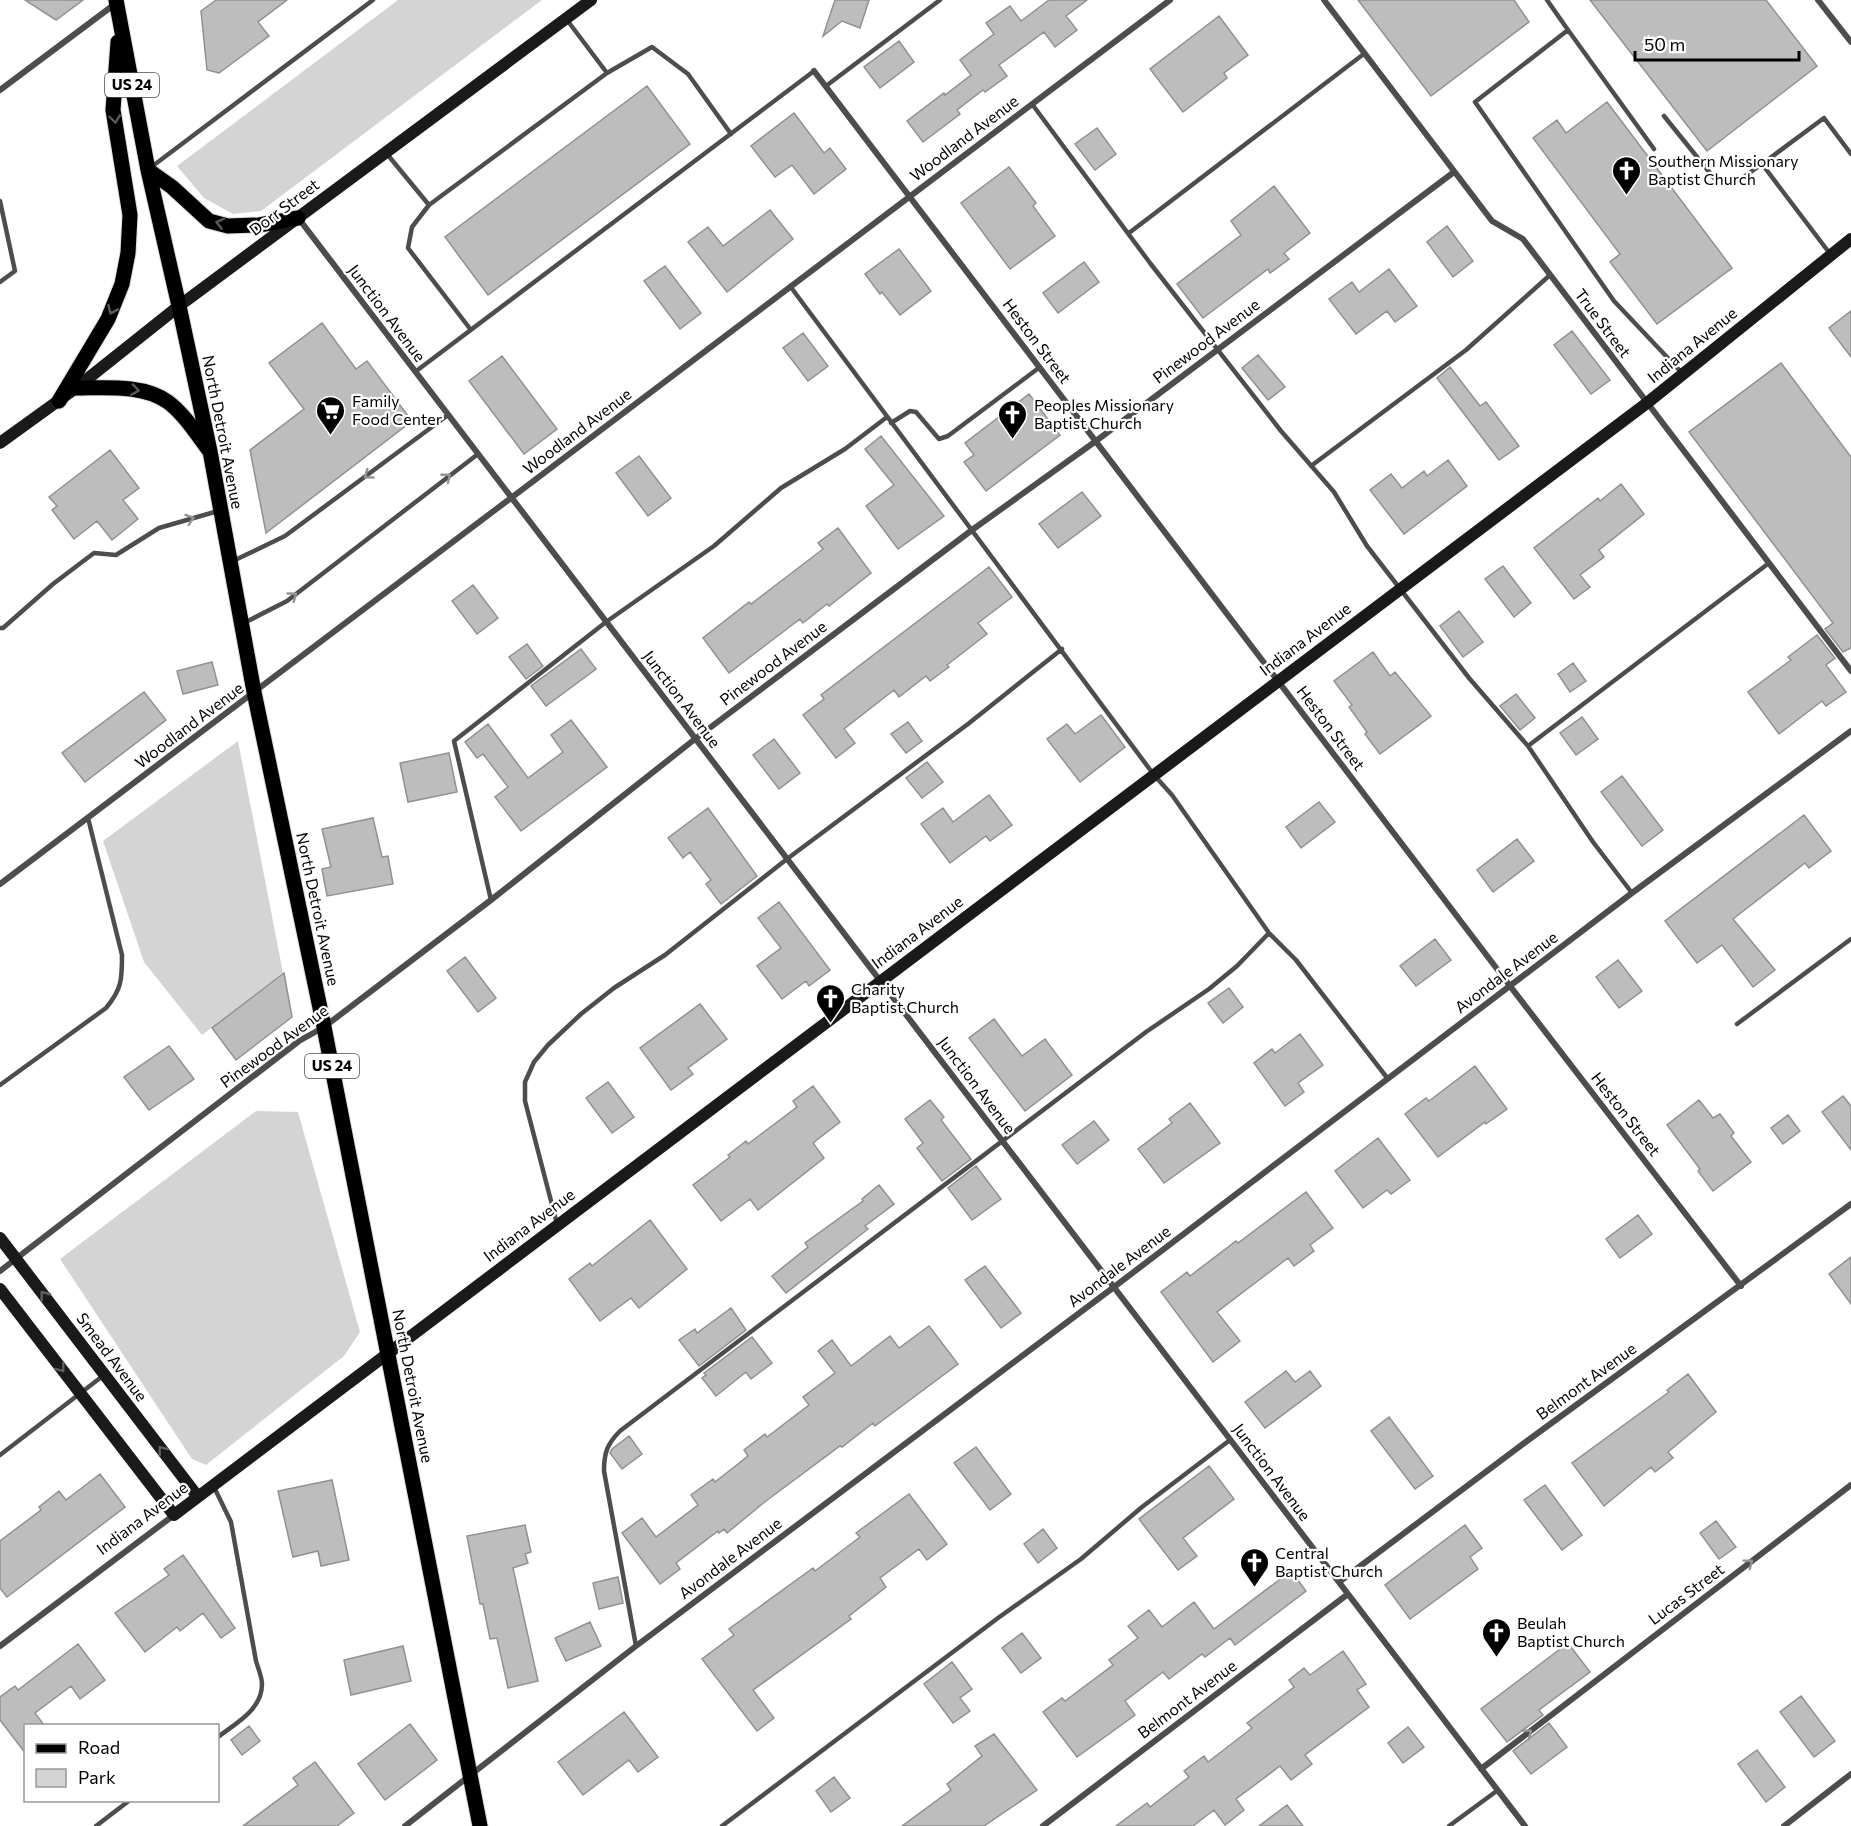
<svg xmlns="http://www.w3.org/2000/svg" width="1851" height="1826" font-family="Commissioner,sans-serif">
<style>
.green{fill:#d4d4d4}
.building{fill:#bdbdbd;stroke:#919191;stroke-width:1.5}
.lines{fill:none;stroke-linecap:round;stroke-linejoin:round}
.primary-casing{stroke:#dbdbdb;stroke-width:17}
.lane{stroke:#4d4d4d;stroke-width:4.5}
.street{stroke:#4d4d4d;stroke-width:6}
.secondary{stroke:#1a1a1a;stroke-width:12}
.primary{stroke:#000;stroke-width:15}
.oneway{stroke:#595959}
.oneway2{stroke:#949494}
.oneway3{stroke:#5f5f5f}
.labels{text-anchor:middle;stroke-width:4.5;stroke-linejoin:round;paint-order:stroke}
.shield{fill:#fff;stroke:#4c4c4c;stroke-width:1.5}
.shield-label{font-size:15px;font-weight:bold;fill:#000}
.street-label{font-size:16px;fill:#000;stroke:#fff}
.poi-label{font-size:16px;fill:#000;stroke:#fff;text-anchor:start}
</style>
<rect width="100%" height="100%" fill="#fff"/>
<path class="green" d="M398,0H542L261,211L233,214L204,198L177,166Z
M238,741L283,973L202,1035L144,962L103,841Z
M256,1111L298,1112L360,1332L344,1356L206,1465L192,1459L60,1259Z"/>
<path class="building" d="M25,0H83L56,20Z
M216,0H287L258,22L269,36L219,73L207,70L201,11Z
M835,0H869L860,28L842,21L823,36Z
M1049,0H1087L1066,16L1077,30L1055,47L1044,32L999,65L1007,76L985,92L983,90L957,110L960,114L923,142L907,121L944,93L945,95L971,75L960,60L994,34L986,23L1010,6L1021,21Z
M1358,0H1514L1529,22L1431,96Z
M1590,0H1766L1817,66L1707,151Z
M1219,16L1248,55L1224,73L1227,78L1183,112L1150,69Z
M899,41L914,62L880,88L864,67Z
M647,86L690,144L488,295L445,237Z
M1607,102L1732,268L1657,324L1610,262L1620,254L1533,138L1557,120L1566,133Z
M794,113L824,153L830,148L846,169L814,194L792,165L775,177L751,146Z
M1097,128L1116,154L1095,170L1075,144Z
M1009,167L1036,203L1033,206L1055,236L1010,269L961,203Z
M1274,186L1310,233L1284,253L1289,259L1270,273L1268,269L1203,318L1177,284L1241,235L1231,221Z
M770,210L793,239L727,292L688,242L708,227L723,246Z
M1447,226L1473,261L1453,277L1427,242Z
M899,249L931,291L900,315L882,292L880,294L865,274Z
M1084,262L1099,282L1058,313L1043,293Z
M665,266L701,313L680,329L644,281Z
M1389,269L1417,306L1395,322L1387,311L1356,334L1329,299L1352,282L1359,292Z
M1851,311V357L1829,328Z
M322,323L356,369L367,361L412,421L266,533L250,450L304,409L269,363Z
M1572,331L1610,380L1591,394L1554,345Z
M803,333L828,366L808,381L783,348Z
M1258,355L1285,387L1268,400L1242,368Z
M502,356L557,429L524,454L469,381Z
M1781,363L1851,457V648L1843,652L1825,629L1833,623L1689,432Z
M1450,367L1480,406L1486,402L1519,446L1499,460L1437,378Z
M1029,394L1060,435L986,491L964,462L974,455L965,443Z
M881,436L944,516L898,549L866,506L894,485L865,449Z
M110,450L139,488L123,500L138,519L112,540L97,521L74,539L52,510L57,506L49,497Z
M639,456L671,498L648,516L616,473Z
M1448,460L1467,486L1404,534L1370,490L1391,474L1402,488L1424,471L1427,476Z
M1621,484L1644,514L1599,550L1604,557L1580,575L1590,587L1574,599L1534,548L1598,498L1600,501Z
M1082,492L1101,516L1058,548L1039,524Z
M838,528L871,573L829,606L827,604L803,623L800,619L729,673L703,638L749,602L751,604L823,549L818,543Z
M1503,566L1531,603L1514,617L1485,579Z
M989,567L1012,597L978,623L987,634L947,665L949,667L930,681L926,676L899,697L894,690L844,729L855,743L836,758L803,715L824,699L821,695Z
M473,585L498,618L477,634L452,601Z
M1459,611L1483,642L1463,657L1440,626Z
M1817,635L1835,658L1826,665L1846,692L1826,706L1822,701L1779,734L1748,692L1791,660L1788,657Z
M527,644L543,666L526,679L509,657Z
M581,649L596,669L546,706L531,686Z
M1373,652L1390,676L1395,672L1431,716L1380,754L1365,734L1367,732L1349,707L1352,705L1334,681Z
M212,662L218,685L183,694L177,671Z
M1573,663L1586,681L1570,692L1558,674Z
M144,692L166,720L85,782L62,753Z
M1516,694L1535,718L1520,730L1500,706Z
M1101,715L1125,747L1080,782L1047,739L1067,724L1075,734Z
M1582,717L1598,739L1576,755L1560,733Z
M571,720L607,767L521,831L495,797L508,787L483,754L477,758L465,742L488,724L528,778L563,752L551,735Z
M908,722L922,741L906,753L891,734Z
M774,739L800,773L779,789L753,755Z
M449,753L457,792L408,802L400,763Z
M927,762L943,782L922,798L906,778Z
M1622,776L1663,830L1642,846L1601,792Z
M989,795L1012,825L990,841L986,836L950,863L921,824L943,808L953,822Z
M1319,802L1335,822L1301,848L1286,827Z
M708,808L757,876L721,904L706,884L711,880L690,852L683,858L668,838Z
M1804,815L1831,851L1809,868L1805,863L1733,919L1775,970L1753,987L1722,945L1697,963L1665,921Z
M373,818L382,857L388,856L393,884L327,896L322,869L331,867L322,829Z
M1517,839L1534,861L1493,892L1477,870Z
M779,902L830,970L809,986L806,981L782,999L757,966L781,948L758,918Z
M1435,939L1451,960L1416,986L1400,966Z
M465,957L496,998L478,1012L447,971Z
M1618,960L1642,991L1619,1008L1596,977Z
M284,973L292,1017L236,1060L212,1028Z
M1229,988L1243,1007L1223,1023L1208,1003Z
M700,1004L727,1039L688,1068L693,1074L671,1090L640,1048Z
M994,1019L1022,1056L1045,1039L1072,1075L1025,1111L969,1038Z
M1300,1034L1323,1065L1298,1083L1304,1092L1285,1106L1254,1063L1272,1049L1275,1053Z
M169,1046L194,1079L149,1110L124,1077Z
M1475,1066L1507,1109L1486,1124L1485,1122L1438,1157L1405,1114L1426,1098L1429,1101Z
M608,1082L634,1117L612,1133L586,1098Z
M813,1086L840,1122L813,1143L824,1158L758,1210L750,1199L721,1221L693,1185L730,1157L728,1155L746,1141L748,1144L797,1107L793,1101Z
M1843,1096L1851,1106V1150L1822,1112Z
M930,1100L944,1117L941,1120L971,1159L942,1181L917,1148L923,1143L905,1119Z
M1699,1100L1713,1118L1720,1114L1734,1133L1731,1136L1751,1162L1713,1191L1698,1171L1700,1169L1667,1125Z
M1190,1103L1220,1143L1164,1183L1138,1149L1172,1123L1169,1119Z
M1788,1115L1800,1131L1783,1144L1771,1128Z
M1094,1121L1109,1140L1077,1164L1062,1145Z
M1378,1138L1410,1180L1391,1194L1387,1190L1363,1208L1335,1171Z
M976,1166L1001,1199L972,1220L948,1188Z
M879,1185L894,1204L865,1226L868,1229L786,1293L772,1276L808,1247L805,1243L863,1201L862,1199Z
M1306,1192L1333,1228L1310,1245L1314,1251L1294,1266L1288,1258L1217,1312L1240,1341L1213,1362L1161,1292L1187,1272L1190,1276L1236,1241L1238,1243Z
M1638,1215L1652,1234L1620,1258L1606,1239Z
M650,1220L687,1269L639,1308L631,1298L600,1321L569,1279L590,1263L592,1266Z
M1851,1257V1304L1829,1274Z
M985,1266L1021,1313L1001,1328L965,1280Z
M731,1308L746,1330L699,1366L679,1340L695,1329L697,1333Z
M929,1326L958,1364L875,1426L873,1423L842,1447L840,1446L766,1501L727,1533L724,1529L719,1533L718,1531L676,1563L680,1569L660,1584L622,1533L642,1518L656,1537L698,1505L691,1495L713,1479L715,1482L748,1456L744,1450L765,1434L767,1437L809,1405L803,1397L835,1373L818,1351L832,1340L851,1366L890,1336L899,1348Z
M752,1337L772,1363L751,1379L746,1372L716,1396L702,1378L706,1375L704,1373Z
M1286,1371L1295,1382L1310,1371L1321,1386L1265,1428L1245,1402Z
M1688,1374L1716,1412L1668,1452L1673,1458L1655,1472L1651,1467L1604,1506L1572,1463L1669,1392L1667,1390Z
M1389,1417L1433,1476L1415,1489L1371,1431Z
M629,1436L642,1454L622,1469L610,1453L612,1449Z
M976,1447L1011,1494L990,1510L954,1463Z
M1209,1466L1234,1499L1183,1538L1197,1556L1178,1570L1139,1519Z
M100,1474L125,1507L7,1597L0,1588V1541L41,1510L39,1507L59,1491L66,1500Z
M332,1480L349,1560L321,1566L318,1551L293,1557L278,1491Z
M1545,1485L1582,1535L1562,1550L1524,1500Z
M909,1494L947,1544L927,1560L919,1549L880,1578L886,1587L849,1616L851,1619L753,1690L774,1718L757,1731L702,1659L734,1635L729,1629L813,1568L815,1571L860,1537L856,1533Z
M1716,1521L1736,1547L1719,1559L1700,1533Z
M525,1525L531,1552L525,1554L528,1563L513,1568L538,1681L508,1688L497,1638L490,1639L483,1604H480L467,1536Z
M1465,1525L1482,1548L1470,1557L1478,1569L1410,1619L1385,1585Z
M1043,1529L1057,1548L1038,1563L1024,1544Z
M183,1555L235,1628L221,1638L203,1613L180,1631L177,1627L145,1652L115,1613L169,1575L164,1569Z
M1291,1571L1306,1591L1235,1645L1230,1638L1205,1657L1202,1654L1169,1679L1163,1672L1125,1701L1135,1715L1077,1757L1043,1712L1062,1698L1065,1701L1113,1665L1109,1660L1138,1638L1128,1626L1149,1610L1162,1627L1194,1602L1214,1629Z
M618,1577L623,1603L599,1609L593,1583Z
M590,1622L601,1646L566,1661L555,1638Z
M1022,1633L1041,1658L1021,1673L1002,1648Z
M1568,1643L1590,1672L1539,1710L1543,1715L1507,1742L1481,1709Z
M78,1644L105,1680L80,1699L71,1686L35,1713L44,1725H26V1754L0,1720V1697L15,1686L18,1690Z
M403,1646L411,1681L351,1695L344,1660Z
M1343,1651L1366,1684L1357,1690L1369,1707L1305,1755L1312,1764L1291,1780L1280,1766L1236,1799L1244,1810L1225,1825L1214,1810L1193,1826H1116L1147,1803L1150,1807L1189,1777L1184,1771L1204,1756L1208,1762L1252,1728L1247,1723L1294,1687L1289,1680L1304,1668L1310,1675Z
M952,1662L972,1689L960,1698L970,1711L953,1723L924,1684Z
M1801,1696L1835,1741L1814,1757L1780,1712Z
M624,1712L658,1757L638,1772L629,1760L583,1795L558,1762Z
M1549,1723L1567,1747L1531,1774L1513,1751Z
M410,1724L437,1760L385,1800L358,1764Z
M249,1726L260,1741L242,1755L231,1740Z
M1408,1727L1424,1747L1403,1763L1388,1743Z
M994,1734L1037,1790L984,1826H902L951,1790L947,1784L982,1756L975,1746Z
M1757,1750L1785,1787L1766,1802L1738,1764Z
M315,1762L354,1813L337,1826H243L298,1785L293,1778Z
M834,1777L850,1798L831,1812L816,1791Z
M1287,1805L1303,1826H1259Z"/>
<g class="lines">
<defs>
<path id="primary" d="M116,0L148,170L179,306L210,451L254,692L324,1027L480,1826
M148,170L172,187L209,221L228,226L259,225L298,218
M76,388C105,388 143,384 168,402C184,414 196,433 208,449
M59,401L108,319L122,284L128,253L130,215L113,110L118,42"/>
</defs>
<use href="#primary" class="primary-casing"/>
<path class="lane" d="M1547,0L1568,30
M607,73L652,47L688,74L731,134
M826,86L940,0
M1032,104L1150,263L1281,431L1334,492L1367,546L1469,678L1528,746L1593,842L1632,893
M1664,116L1714,178L1727,182L1738,181L1762,164
M1654,149L1568,30L1475,102L1614,301L1683,374
M387,154L429,205
M150,168L373,0
M0,201L15,271L0,282
M1129,233L1365,53
M1831,255L1762,164L1824,118L1851,154
M790,286L1154,775L1172,795L1269,933L1296,960L1388,1079
M471,330L408,248L412,227L429,205L607,73L567,20
M415,372L814,71
M891,423L910,411L916,412L939,439L948,436L1040,367
M1311,466L1466,350L1550,275
M233,561L285,536L448,415
M244,623L287,601L478,454
M0,628H3L53,584L94,553L116,555L159,528L218,511
M1528,746L1769,563
M491,900L454,741L606,622L714,546L781,488L845,449L887,417
M1737,1024L1851,939
M0,1085L106,1008C122,989 122,979 122,955L88,818
M557,1224L525,1101V1082L534,1062L548,1045L581,1014L614,988L665,955L787,859L968,724L1062,649
M0,1455L104,1375
M214,1487L231,1522L256,1661C258,1668 262,1677 262,1684C262,1710 236,1723 218,1737
M636,1646L604,1471C604,1453 607,1444 620,1431L1146,1032L1209,989L1237,966L1269,933
M96,1826L130,1800
M722,1826L998,1618L1081,1559L1142,1507L1230,1440
M1449,1826L1498,1790"/>
<path class="street" d="M1324,0L1492,221L1523,239L1851,671
M1818,0L1851,42
M814,71L1510,986L1741,1286
M0,90L115,4
M299,219L1525,1826
M0,884L1170,0
M0,1271L299,1041L324,1027L491,900L695,739L972,530L1096,441L1454,172
M1339,1582L1527,1441L1851,1204
M0,1646L174,1515
M1481,1769L1851,1485
M405,1826L636,1646L1114,1287L1632,893L1851,731
M1043,1826L1348,1594
M1784,1826L1851,1774"/>
<path class="secondary" d="M0,443L76,388L179,306L591,0
M0,1238L198,1497
M0,1289L174,1515L1647,403L1851,239"/>
<use href="#primary" class="primary"/>
</g>
<defs><path id="oneway-chevron" d="M-2-3.5L2.5 0L-2 3.5" fill="none" stroke-width="1.6" stroke-linecap="round" stroke-linejoin="round" transform="scale(1.5)"/></defs>
<g class="oneway">
<use href="#oneway-chevron" transform="translate(115 119) rotate(82)"/>
<use href="#oneway-chevron" transform="translate(220 223) rotate(-166)"/>
<use href="#oneway-chevron" transform="translate(112 310) rotate(114)"/>
<use href="#oneway-chevron" transform="translate(135 390) rotate(9)"/>
</g>
<g class="oneway2">
<use href="#oneway-chevron" transform="translate(368 475) rotate(144)"/>
<use href="#oneway-chevron" transform="translate(447 477) rotate(-38)"/>
<use href="#oneway-chevron" transform="translate(190 519) rotate(-17)"/>
<use href="#oneway-chevron" transform="translate(293 596) rotate(-36)"/>
<use href="#oneway-chevron" transform="translate(1749 1563) rotate(-37)"/>
<use href="#oneway-chevron" transform="translate(1528 1733) rotate(-37)"/>
</g>
<g class="oneway3">
<use href="#oneway-chevron" transform="translate(44 1295) rotate(-127)"/>
<use href="#oneway-chevron" transform="translate(61 1368) rotate(52)"/>
<use href="#oneway-chevron" transform="translate(162 1450) rotate(-128)"/>
</g>
<defs>
<symbol id="church-pin" viewBox="-11 -11 22 30"><path d="M0 17L-7.5 6A9.5 9.5 0 1 1 7.5 6Z" fill="#000" stroke="#fff"/><path d="M-1.2-6h2.4v3.5h3.3v2.4h-3.3V6h-2.4V-.1h-3.3v-2.4h3.3Z" fill="#fff"/></symbol>
<symbol id="supermarket-pin" viewBox="-11 -11 22 30"><path d="M0 17L-7.5 6A9.5 9.5 0 1 1 7.5 6Z" fill="#000" stroke="#fff"/><path d="M-6-5.5h2.5l.6 2H6L4.5 2H-2.5L-4.4-4H-6ZM-1.5 3.2a1.3 1.3 0 1 0 .1 0ZM3 3.2a1.3 1.3 0 1 0 .1 0Z" fill="#fff"/></symbol>
</defs>
<g fill-rule="evenodd">
<use href="#church-pin" x="1610" y="154" width="33" height="45"/>
<use href="#supermarket-pin" x="314" y="394" width="33" height="45"/>
<use href="#church-pin" x="996" y="398" width="33" height="45"/>
<use href="#church-pin" x="814" y="982" width="33" height="45"/>
<use href="#church-pin" x="1238" y="1546" width="33" height="45"/>
<use href="#church-pin" x="1480" y="1616" width="33" height="45"/>
</g>
<g class="labels">
<g class="shield">
<rect x="105" y="73" width="54" height="24" rx="4.5"/>
<rect x="305" y="1054" width="54" height="24" rx="4.5"/>
</g>
<g class="shield-label">
<text x="132" y="90">US 24</text>
<text x="332" y="1071">US 24</text>
</g>
<g class="street-label">
<text transform="translate(964 138) rotate(-37)" y="6">Woodland Avenue</text>
<text transform="translate(284 207) rotate(-37)" y="6">Dorr Street</text>
<text transform="translate(387 313) rotate(53)" y="6">Junction Avenue</text>
<text transform="translate(1603 323) rotate(53)" y="6">True Street</text>
<text transform="translate(1037 341) rotate(53)" y="6">Heston Street</text>
<text transform="translate(1206 341) rotate(-37)" y="6">Pinewood Avenue</text>
<text transform="translate(1692 345) rotate(-39)" y="6">Indiana Avenue</text>
<text transform="translate(577 431) rotate(-37)" y="6">Woodland Avenue</text>
<text transform="translate(223 432) rotate(79)" y="6">North Detroit Avenue</text>
<text transform="translate(1305 639) rotate(-37)" y="6">Indiana Avenue</text>
<text transform="translate(773 663) rotate(-37)" y="6">Pinewood Avenue</text>
<text transform="translate(682 699) rotate(53)" y="6">Junction Avenue</text>
<text transform="translate(189 725) rotate(-37)" y="6">Woodland Avenue</text>
<text transform="translate(1331 728) rotate(53)" y="6">Heston Street</text>
<text transform="translate(318 909) rotate(78)" y="6">North Detroit Avenue</text>
<text transform="translate(917 932) rotate(-37)" y="6">Indiana Avenue</text>
<text transform="translate(1506 972) rotate(-37)" y="6">Avondale Avenue</text>
<text transform="translate(274 1046) rotate(-36)" y="6">Pinewood Avenue</text>
<text transform="translate(977 1085) rotate(53)" y="6">Junction Avenue</text>
<text transform="translate(1626 1114) rotate(52)" y="6">Heston Street</text>
<text transform="translate(529 1225) rotate(-37)" y="6">Indiana Avenue</text>
<text transform="translate(1119 1266) rotate(-37)" y="6">Avondale Avenue</text>
<text transform="translate(112 1357) rotate(53)" y="6">Smead Avenue</text>
<text transform="translate(1586 1381) rotate(-36)" y="6">Belmont Avenue</text>
<text transform="translate(413 1386) rotate(79)" y="6">North Detroit Avenue</text>
<text transform="translate(1272 1472) rotate(53)" y="6">Junction Avenue</text>
<text transform="translate(142 1518) rotate(-37)" y="6">Indiana Avenue</text>
<text transform="translate(730 1558) rotate(-37)" y="6">Avondale Avenue</text>
<text transform="translate(1686 1594) rotate(-37)" y="6">Lucas Street</text>
<text transform="translate(1187 1699) rotate(-37)" y="6">Belmont Avenue</text>
</g>
<g class="poi-label">
<text x="1648" y="167">Southern Missionary<tspan x="1648" dy="18">Baptist Church</tspan></text>
<text x="352" y="407">Family<tspan x="352" dy="18">Food Center</tspan></text>
<text x="1034" y="411">Peoples Missionary<tspan x="1034" dy="18">Baptist Church</tspan></text>
<text x="851" y="995">Charity<tspan x="851" dy="18">Baptist Church</tspan></text>
<text x="1275" y="1559">Central<tspan x="1275" dy="18">Baptist Church</tspan></text>
<text x="1517" y="1629">Beulah<tspan x="1517" dy="18">Baptist Church</tspan></text>
</g>
</g>
<rect x="24" y="1724" width="195" height="78" fill="#ffffff" stroke="#999999" stroke-width="1.5"/>
<rect x="36" y="1744" width="30" height="9" fill="#000000" stroke="#999999" stroke-width="1.5"/>
<text x="78" y="1754" font-size="18" fill="#000000">Road</text>
<rect x="36" y="1769" width="30" height="18" fill="#d4d4d4" stroke="#999999" stroke-width="1.5"/>
<text x="78" y="1784" font-size="18" fill="#000000">Park</text>
<path d="M1635 51v9h164v-9" fill="none" stroke="#000000" stroke-width="3"/>
<text x="1644" y="51" font-size="18" fill="#000000" stroke="#ffffff" stroke-width="4.5" paint-order="stroke">50 m</text>
</svg>
